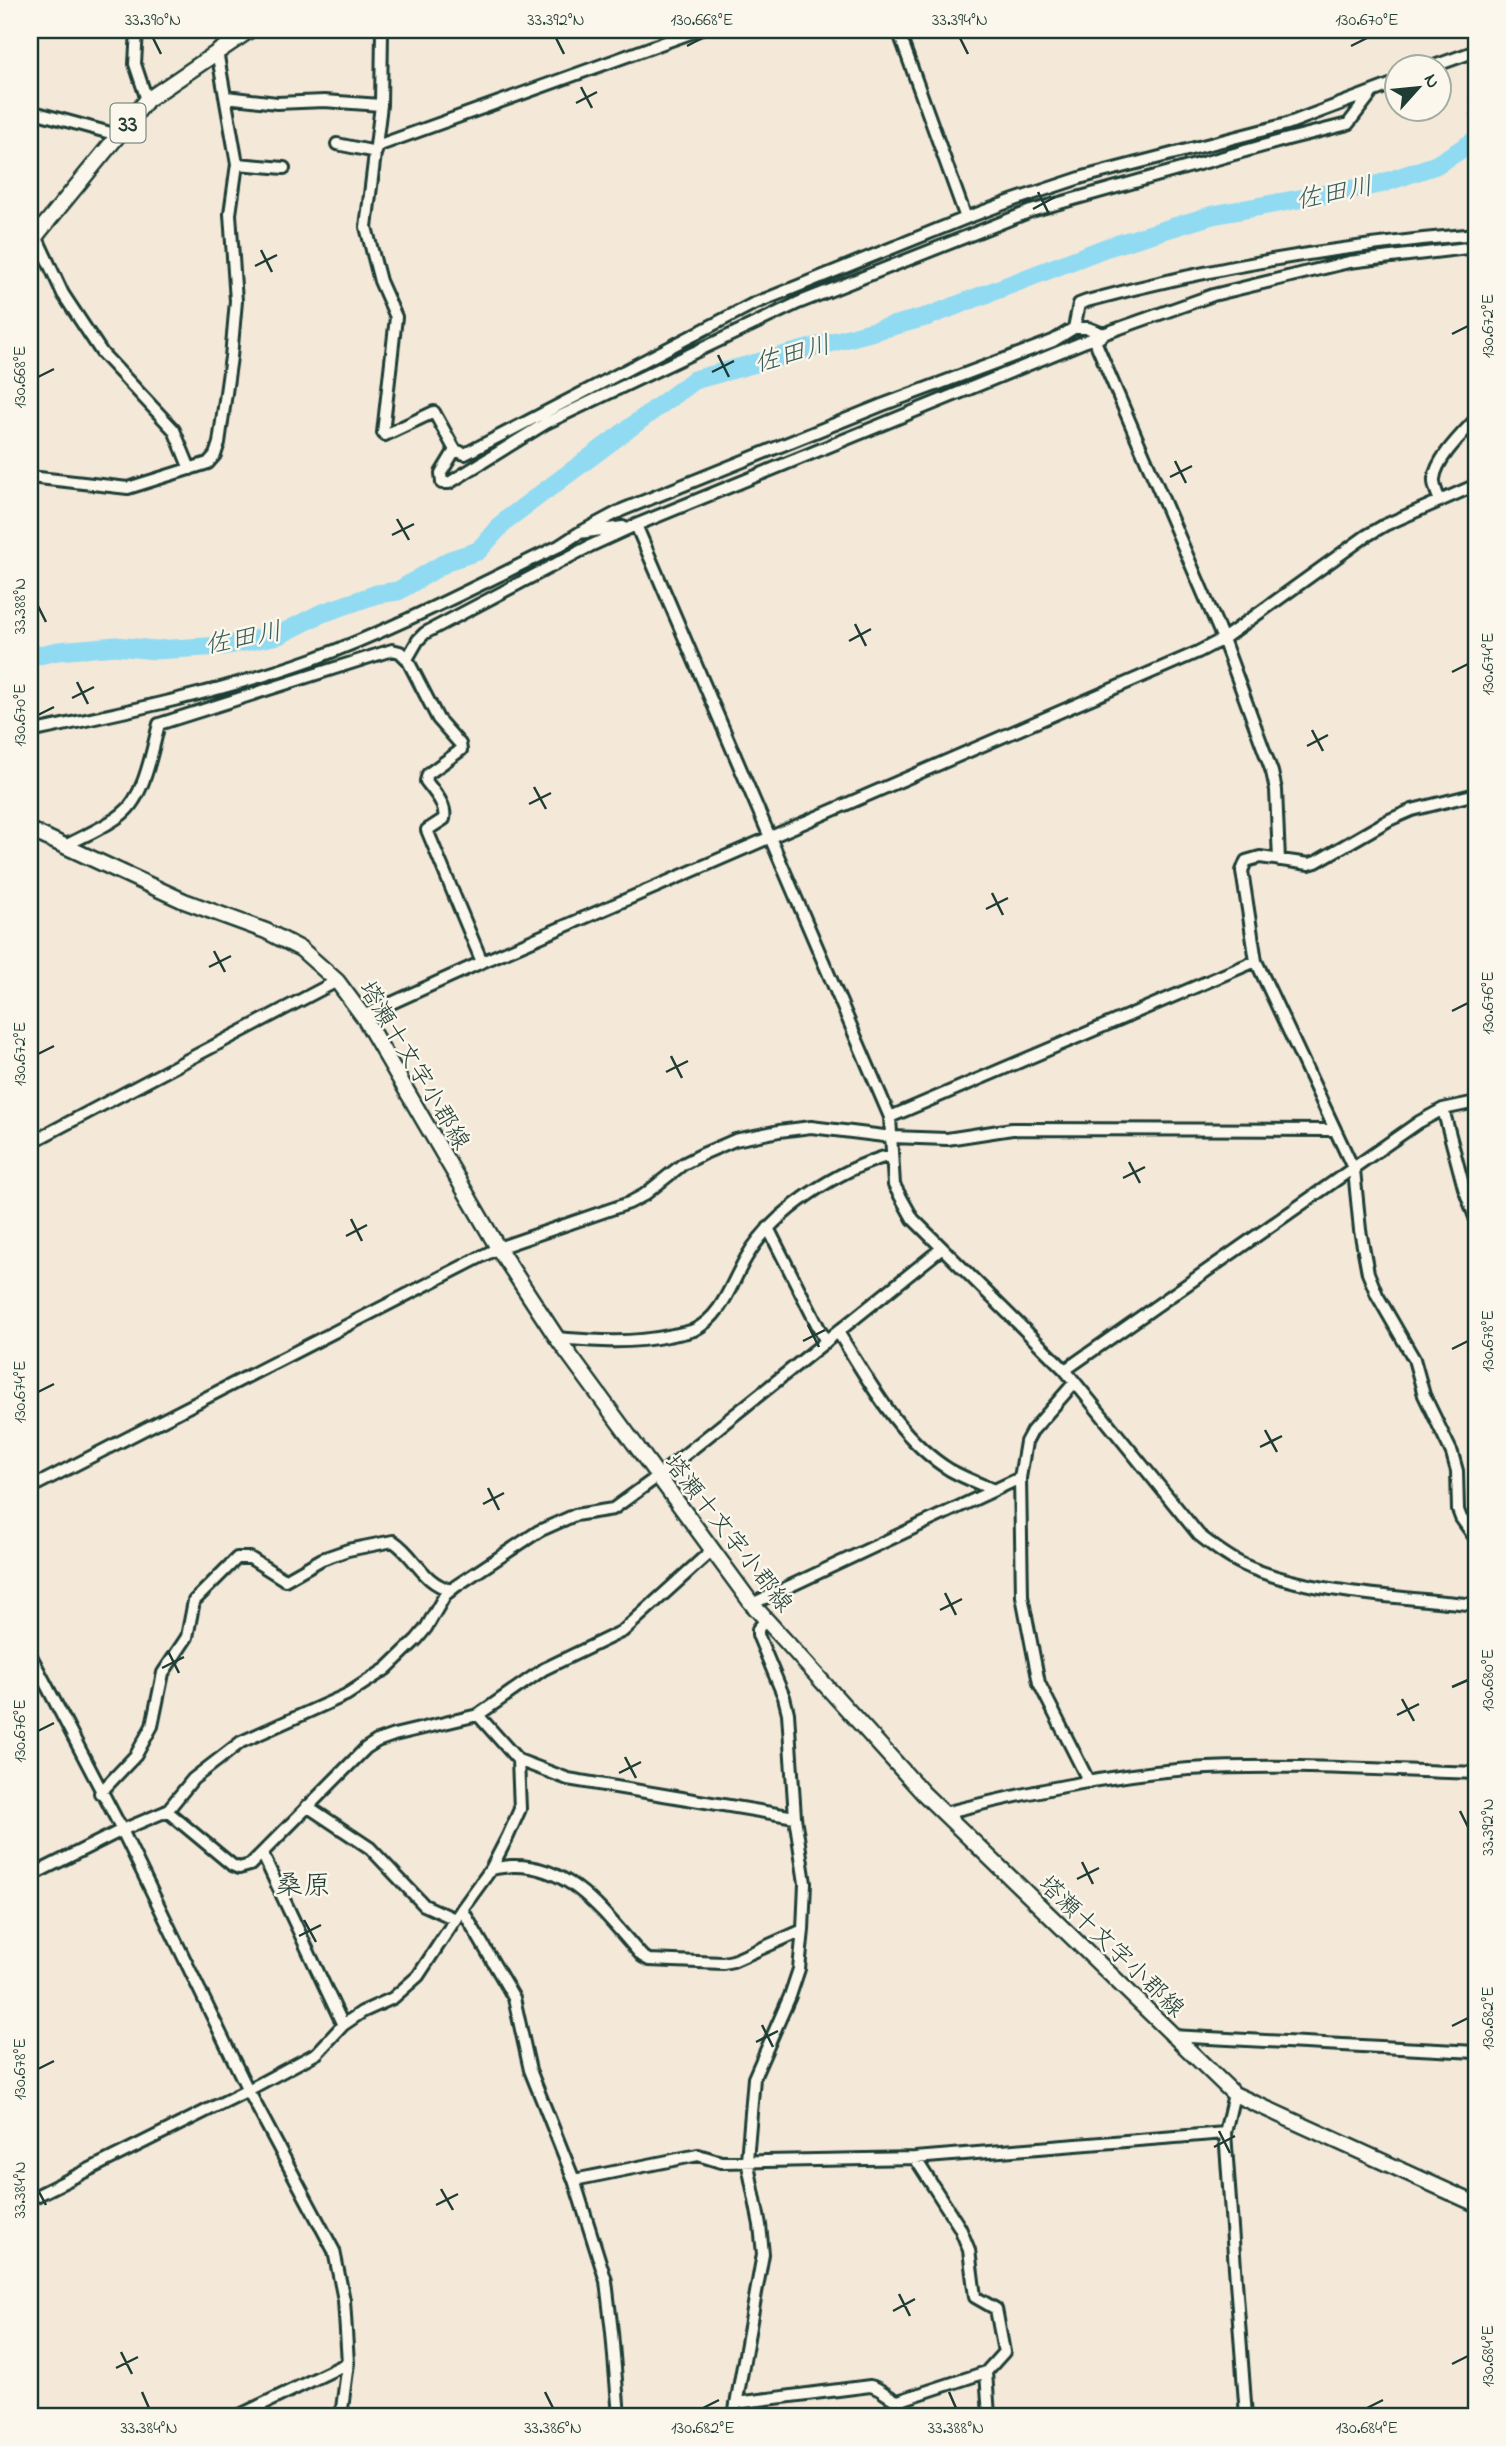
<svg xmlns="http://www.w3.org/2000/svg" width="1506" height="2446" font-family="'Indie Flower','Klee One',sans-serif">
<style>
.lines{fill:none;stroke-linecap:round;stroke-linejoin:round}
.stream{stroke:#639ca6;stroke-width:3.5}
.river{stroke:#91dbf2;stroke-width:19}
.minor-casing{stroke:#1f3d34;stroke-width:16}
.major-casing{stroke:#1f3d34;stroke-width:19}
.minor{stroke:#fbf7ec;stroke-width:10}
.major{stroke:#fbf7ec;stroke-width:14}
.ticks{fill:none;stroke:#1f3d34;stroke-width:2.5}
.labels{text-anchor:middle;stroke-width:5;stroke-linejoin:round;paint-order:stroke}
.shield{fill:#fbf7ec;stroke:#61756b;stroke-width:2}
.shield-label{font-size:23px;font-weight:bold;fill:#1f3d34}
.street-label{font-size:24px;fill:#1f3d34;stroke:#fbf7ec}
.water-label{font-size:26px;font-style:italic;fill:#365d5a;stroke:#fbf7ec}
.quarter-label{font-size:28px;fill:#1f3d34;stroke:#fbf7ec}
.neatline{fill:none;stroke:#1f3d34;stroke-width:2.5}
.ticks-label{font-size:18px;text-anchor:middle;fill:#1f3d34}
</style>
<rect width="100%" height="100%" fill="#f4e8d9"/>
<filter id="ink" filterUnits="userSpaceOnUse"><feTurbulence type="fractalNoise" baseFrequency=".0143" numOctaves="2"/><feDisplacementMap in="SourceGraphic" scale="14" xChannelSelector="R" yChannelSelector="G"/><feConvolveMatrix kernelMatrix="1 2 1 2 8 2 1 2 1" color-interpolation-filters="sRGB"/></filter>
<g filter="url(#ink)">
<g class="lines">
<path class="stream" d="M1476,85L1471,88L1472,114L1476,121"/>
<path class="river" d="M30,657L58,651L116,646L155,650L223,646L279,635L320,614L377,594L398,591L450,560L478,551L506,520L694,380L929,316L1105,248L1213,215L1380,184L1436,165L1476,140"/>
<defs>
<path id="minor" d="M137,30L135,64L147,100
M382,30L381,105L366,227L380,281L396,317L383,433L385,435L434,412L455,450L465,454L751,305L966,218L1014,200L1083,177L1287,124L1398,82
M898,30L966,218
M1434,66L1476,51
M226,97L277,103L324,101L381,105
M30,111L118,135
M337,144L376,152
M377,146L699,30
M237,164L284,168
M30,223L63,294L102,353L174,430L190,469
M1074,328H1088L1103,334
M1103,335L1095,341L1223,639L1272,772L1276,790L1279,860
M455,450L441,473L442,483H449L546,423L798,303L1031,211L1288,139L1348,124L1371,94
M30,477L128,488L208,463L215,455L219,443L231,357L236,301L230,214L237,164L217,51
M1440,501C1438,495 1433,486 1434,479C1436,459 1463,433 1476,419
M636,525L890,1117L894,1185L913,1219L1065,1370L1199,1535C1213,1546 1227,1557 1244,1565C1307,1594 1406,1597 1476,1605
M579,533L622,510L882,405L1053,341L1074,328L1079,304L1087,301C1215,266 1344,245 1476,234
M407,659L418,640L425,633L590,546L636,525L1103,334L1213,295L1349,262L1476,247
M30,732C125,712 221,692 313,659C397,628 478,585 559,546L579,533L623,527
M1476,794L1412,810L1389,820L1316,862L1309,864L1260,857L1246,861L1242,871L1256,961L1354,1170L1360,1230L1368,1273L1377,1295L1414,1359L1424,1395L1452,1453L1457,1471L1458,1510L1461,1518L1476,1539
M65,846C83,836 106,827 122,814C145,796 152,750 159,724L392,650L400,652L407,659L438,719L460,744L461,750L428,774L426,781C434,792 447,805 444,819L427,830L482,962
M363,1016L482,962L1198,652L1223,639L1366,536L1385,525L1476,485
M1443,1109L1464,1188L1476,1220
M890,1117L1256,961
M30,1143L337,981
M768,1228L826,1342
M838,1332C869,1381 899,1439 950,1470C964,1478 980,1484 994,1490
M557,1338C595,1341 630,1344 668,1336C676,1334 686,1333 694,1330C723,1316 731,1283 746,1258C773,1211 839,1169 891,1155
M1065,1370L1419,1122L1443,1109L1476,1102
M1075,1382L1032,1431L1026,1442L1020,1478L1022,1596L1039,1683L1089,1782
M30,1488L498,1248L629,1203L644,1195L683,1164L705,1153L735,1140L779,1131L811,1127L892,1137L947,1139L1012,1129L1335,1130
M752,1604L1020,1478
M30,1654L122,1830L248,2090L334,2251L344,2300L348,2363L341,2416
M478,1715L518,1760L568,1779L795,1817
M100,1793L136,1755L152,1726L163,1673L187,1637L194,1601L237,1558H250L285,1580L322,1559L348,1550L393,1541C417,1557 421,1582 451,1590
M307,1806L370,1848L424,1905L455,1919
M167,1811L232,1865L239,1868L250,1865L366,1748L377,1741L394,1735L478,1715L544,1669L623,1631L711,1551
M944,1813C1024,1793 1107,1775 1189,1769C1284,1763 1381,1770 1476,1773
M262,1853L343,2025
M491,1869C498,1867 505,1867 512,1866C572,1864 606,1916 642,1956L649,1960L723,1963L733,1961L803,1930
M30,1876L122,1830L167,1811L193,1779L241,1742L346,1695L386,1669L417,1639L426,1628L445,1595L456,1586L539,1531L575,1515L613,1509L657,1477L941,1249
M462,1909L514,1998L530,2070L574,2180L599,2259L606,2281L612,2332L619,2416
M1171,2036L1476,2052
M1234,2094L1225,2133L1246,2416
M574,2180L698,2155L721,2162L915,2158L1225,2133
M30,2199L248,2090L317,2053L343,2025L362,2012L393,1998L418,1976L462,1909L491,1869L508,1836L520,1809L518,1760
M986,2372L989,2416
M736,2403L870,2386C881,2388 887,2397 898,2401L986,2372L1004,2352L996,2309L975,2297L969,2250L960,2228L915,2158
M238,2416L348,2363
M734,2416L763,2254L760,2225L747,2160L754,2078L790,1996L799,1969L803,1930L805,1883L795,1817L788,1713L784,1697L758,1635V1629L766,1620"/>
<path id="major" d="M30,243L147,100L250,30
M30,830L184,901L266,931L301,949L337,981L363,1016L498,1248L557,1338L752,1604L923,1793L1234,2094L1476,2204"/>
</defs>
<use href="#minor" class="minor-casing"/>
<use href="#major" class="major-casing"/>
<use href="#minor" class="minor"/>
<use href="#major" class="major"/>
</g>
</g>
<path class="ticks" d="M153,38L161,54M556,38L564,54M960,38L968,54M687,46L702,38M1351,46L1367,38M581,87L592,108M576,103L597,92M1038,192L1049,214M1033,209L1055,197M261,250L272,272M255,266L277,255M1452,334L1468,326M718,355L729,377M712,372L734,361M38,377L54,369M1175,461L1186,483M1170,477L1192,466M397,519L409,540M392,535L414,524M38,606L46,622M855,624L866,646M849,641L871,629M1452,672L1468,664M77,682L88,704M72,698L94,687M38,715L54,707M1312,730L1323,751M1307,746L1328,735M534,787L546,809M529,804L551,793M992,893L1003,915M986,909L1008,898M214,951L225,972M209,967L231,956M1452,1011L1468,1003M38,1054L54,1046M671,1056L682,1078M666,1072L688,1061M1129,1162L1140,1183M1123,1178L1145,1167M351,1219L362,1241M346,1236L367,1225M808,1325L819,1347M803,1341L825,1330M1452,1349L1468,1341M38,1392L54,1384M1265,1430L1277,1452M1260,1447L1282,1436M488,1488L499,1510M483,1504L504,1493M945,1593L956,1615M940,1610L962,1599M168,1651L179,1673M162,1668L184,1657M1452,1687L1468,1680M1402,1699L1414,1721M1397,1715L1419,1704M38,1731L54,1723M625,1757L636,1778M619,1773L641,1762M1460,1811L1468,1827M1082,1862L1093,1884M1077,1879L1099,1868M304,1920L316,1942M299,1936L321,1925M762,2025L773,2047M1452,2026L1468,2018M756,2042L778,2031M38,2069L54,2061M1219,2131L1230,2153M1214,2147L1235,2136M441,2189L453,2210M38,2190L46,2205M436,2205L458,2194M899,2294L910,2316M893,2311L915,2299M121,2352L132,2374M1452,2364L1468,2356M116,2368L138,2357M142,2392L149,2408M545,2392L553,2408M949,2392L956,2408M703,2408L719,2400M1367,2408L1383,2400"/>
<g class="labels">
<rect class="shield" x="110.5" y="103.5" width="35" height="39" rx="5"/>
<g class="shield-label">
<text x="128" y="131">33</text>
</g>
<g class="street-label">
<text transform="translate(415 1065) rotate(59)" y="8">塔瀬十文字小郡線</text>
<text transform="translate(729 1533) rotate(52)" y="8">塔瀬十文字小郡線</text>
<text transform="translate(1112 1946) rotate(44)" y="8">塔瀬十文字小郡線</text>
</g>
<g class="water-label">
<text transform="translate(1334 192) rotate(-11)" y="9">佐田川</text>
<text transform="translate(792 353) rotate(-15)" y="9">佐田川</text>
<text transform="translate(243 637) rotate(-11)" y="9">佐田川</text>
</g>
<g class="quarter-label">
<text x="303" y="1894">桑原</text>
</g>
</g>
<rect width="1506" height="2446" fill="none" stroke="#fbf7ec" stroke-width="77"/>
<g transform="translate(1418 88) rotate(63)"><circle r="33" fill="#fbf7ec" stroke="#a3ada2" stroke-width="2"/>
<path d="M0-5L12 26L0 18L-12 26Z" fill="#1f3d34"/>
<text y="-10" font-size="19" font-weight="bold" text-anchor="middle" fill="#1f3d34">N</text>
</g>
<rect x="38" y="38" width="1430" height="2370" class="neatline"/>
<g class="ticks-label">
<text x="153" y="25">33.390°N</text>
<text x="556" y="25">33.392°N</text>
<text x="702" y="25">130.668°E</text>
<text x="960" y="25">33.394°N</text>
<text x="1367" y="25">130.670°E</text>
<text transform="translate(1487 326) rotate(-90)" y="6">130.672°E</text>
<text transform="translate(19 377) rotate(-90)" y="6">130.668°E</text>
<text transform="translate(19 606) rotate(-90)" y="6">33.388°N</text>
<text transform="translate(1487 664) rotate(-90)" y="6">130.674°E</text>
<text transform="translate(19 715) rotate(-90)" y="6">130.670°E</text>
<text transform="translate(1487 1003) rotate(-90)" y="6">130.676°E</text>
<text transform="translate(19 1054) rotate(-90)" y="6">130.672°E</text>
<text transform="translate(1487 1341) rotate(-90)" y="6">130.678°E</text>
<text transform="translate(19 1392) rotate(-90)" y="6">130.674°E</text>
<text transform="translate(1487 1680) rotate(-90)" y="6">130.680°E</text>
<text transform="translate(19 1731) rotate(-90)" y="6">130.676°E</text>
<text transform="translate(1487 1827) rotate(-90)" y="6">33.392°N</text>
<text transform="translate(1487 2018) rotate(-90)" y="6">130.682°E</text>
<text transform="translate(19 2069) rotate(-90)" y="6">130.678°E</text>
<text transform="translate(19 2190) rotate(-90)" y="6">33.384°N</text>
<text transform="translate(1487 2356) rotate(-90)" y="6">130.684°E</text>
<text x="149" y="2433">33.384°N</text>
<text x="553" y="2433">33.386°N</text>
<text x="703" y="2433">130.682°E</text>
<text x="956" y="2433">33.388°N</text>
<text x="1367" y="2433">130.684°E</text>
</g>
</svg>
